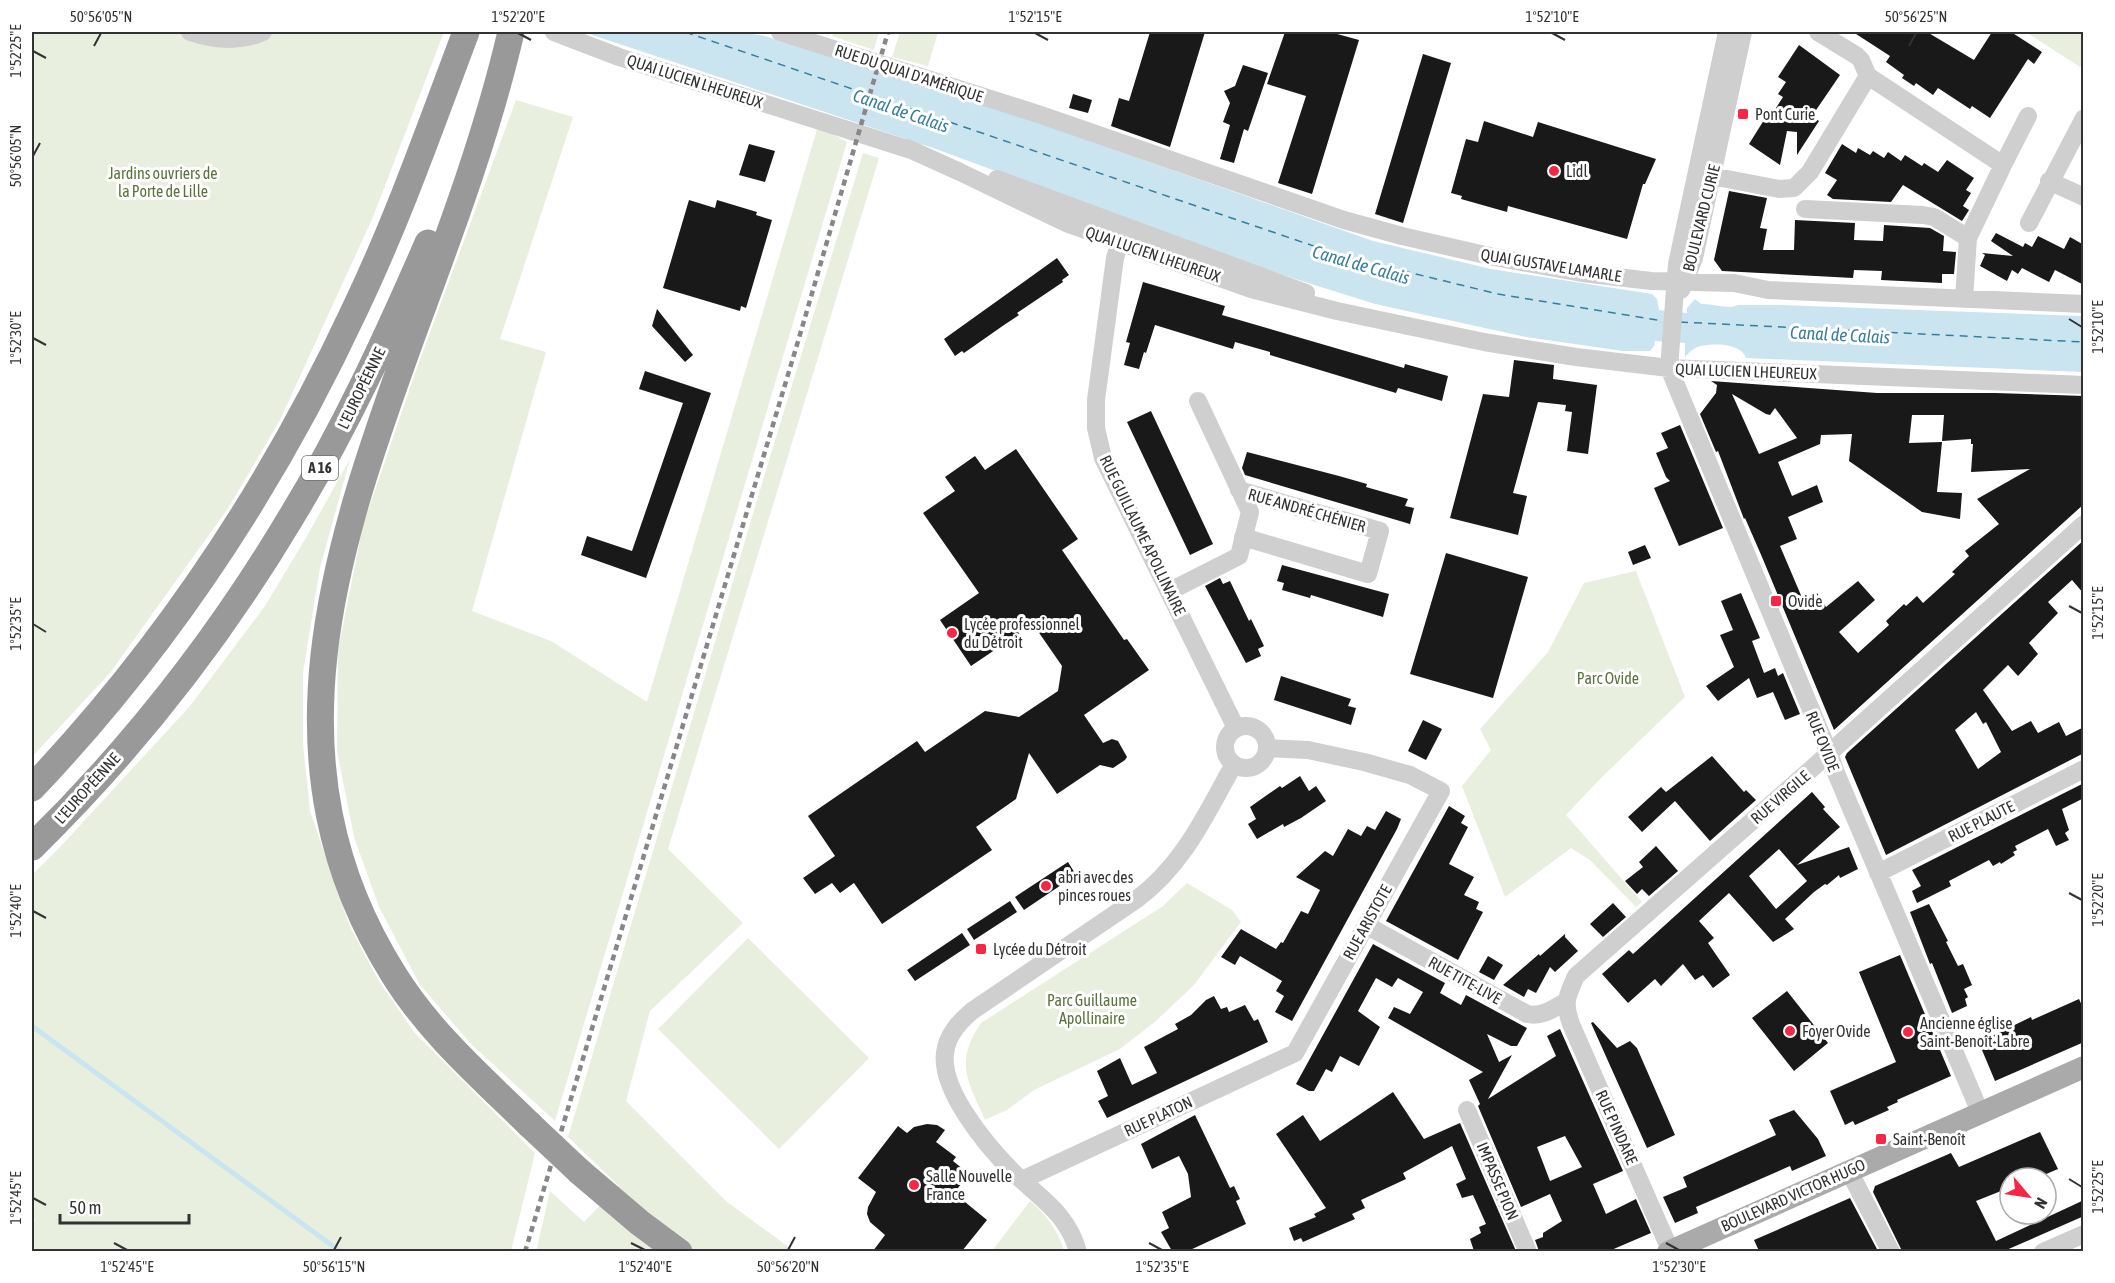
<svg xmlns="http://www.w3.org/2000/svg" width="2115" height="1283" font-family="'Asap Condensed',sans-serif">
<style>
.green{fill:#e9efdf}
.water{fill:#cae5f0}
.lines{fill:none;stroke-linecap:round;stroke-linejoin:round}
.stream{stroke:#cae5f0;stroke-width:5}
.ferry{stroke:#367e9e;stroke-width:1.5;stroke-dasharray:8 6;stroke-linecap:butt}
.building{fill:#191919;fill-rule:evenodd}
.minor{stroke:#cfcfcf;stroke-width:18}
.major{stroke:#aaa;stroke-width:22}
.highway{stroke:#999;stroke-width:27}
.rail{stroke:#878787;stroke-width:4.5;stroke-dasharray:6 4.5;stroke-linecap:butt}
.highway-bridge{stroke:#999;stroke-width:27}
.ticks{fill:none;stroke:#323232;stroke-width:2}
.poi-dot{fill:#f62647;stroke:#fff;stroke-width:2}
.labels{text-anchor:middle;stroke-width:6;stroke-linejoin:round;paint-order:stroke}
.shield{fill:#fff;stroke:#707070;stroke-width:1.5}
.shield-label{font-size:15px;font-weight:bold;fill:#323232}
.street-label{font-size:16px;fill:#323232;stroke:#fff}
.poi-label{font-size:16px;fill:#323232;stroke:#fff;text-anchor:start}
.park-label{font-size:16px;fill:#59733a;stroke:#fff}
.water-label{font-size:18px;font-style:italic;fill:#367e9e;stroke:#fff}
.neatline{fill:none;stroke:#323232;stroke-width:2}
.ticks-label{font-size:15px;text-anchor:middle;fill:#323232}
</style>
<rect width="100%" height="100%" fill="#fff"/>
<path class="green" d="M32,32H444L373,217L280,420L229,507L110,673L32,757Z
M834,32H879L874,50L832,36Z
M900,32H938L928,66L892,57Z
M2026,32H2083V61L2080,67Z
M516,100L573,117L500,339L546,352L472,611L551,641L647,702L818,126L847,142L555,1121L471,1044L420,985L379,907L354,837L337,751L338,650L363,525L418,365Z
M863,153L879,158L668,849L743,923L650,1011L626,1101L726,1201L794,1251L536,1252L550,1191L584,1222L619,1186L568,1137L766,470Z
M350,459L320,568L303,673V743L310,811L350,927L379,981L414,1032L535,1153L511,1251H32V1225L35,1220L32,1218V875L61,846L190,706L265,606L307,536Z
M1636,571L1685,697L1601,778L1566,815L1642,902L1636,907L1590,860L1571,848L1505,897L1462,786L1491,750L1480,729L1548,652L1584,583Z
M1187,883L1232,910L1241,922L1194,985L1156,1021L1120,1049L1034,1090L1007,1110L985,1120C968,1082 954,1062 981,1023L1163,906Z
M748,938L869,1058L779,1149L658,1029Z
M1030,1201C1046,1214 1059,1232 1064,1251H992Z"/>
<path class="water" d="M583,32H740L765,36L1005,111L1373,241L1491,269L1652,294L1657,299L1659,310L1687,313V308L1695,299L1701,304C1713,303 1728,310 1738,305H1780L2083,316V372L1746,358C1741,343 1714,343 1701,346C1694,347 1690,352 1685,357V343L1655,341L1654,346L1650,351H1623L1526,337L1375,304L1254,266L936,149Z"/>
<g class="lines">
<path class="stream" d="M32,1026L341,1252"/>
<path class="ferry" d="M685,32L1346,257L1498,294L1663,321
M1680,322L2084,342"/>
</g>
<path class="building" d="M1150,32H1205L1170,147L1111,126L1119,98L1129,101Z
M1285,32H1330L1359,40L1312,194L1278,183L1306,96L1267,84Z
M1853,32H1927L1974,60L1992,32H2011L2042,52L2034,64L2028,59L1990,118L1972,106L1970,109L1938,88L1933,95L1916,83L1914,86L1902,78L1904,75L1886,62L1890,56Z
M1799,45L1840,75L1812,116L1819,121L1797,155V132L1787,131L1780,165L1749,144L1764,120L1767,122L1783,97L1778,94L1786,82L1778,77Z
M1423,54L1451,63L1403,223L1375,214Z
M1243,65L1268,73L1248,131L1244,129L1234,163L1220,159L1230,125L1223,122L1230,103L1224,91L1235,86Z
M1073,94L1092,100L1088,113L1069,108Z
M1484,121L1533,137L1538,122L1656,159L1645,184H1643L1627,239L1508,206L1507,212L1461,199L1462,196L1451,193L1466,139L1478,142Z
M749,144L775,151L765,182L739,175Z
M1842,144L1856,153L1858,148L1870,155L1873,151L1884,158L1888,152L1901,161L1905,155L1922,166L1924,163L1938,172L1947,160L1974,178L1966,190L1971,193L1963,206L1969,210L1962,221L1903,185L1891,202L1833,199L1827,195L1837,180L1825,173Z
M1729,191L1767,198L1760,228L1767,229L1763,250H1794L1795,220L1855,223L1854,240L1883,241L1884,225L1930,228L1944,236L1943,251L1956,252L1954,274H1942V283L1881,280L1882,271L1854,270L1853,278L1722,271L1714,260Z
M689,200L715,208L717,200L757,212L756,215L772,220L746,308L741,306L740,311L663,288Z
M1996,233L2023,247L2025,243L2032,247L2038,236L2064,249L2070,237L2084,245V285L2055,270L2049,282L2022,268L2018,274L2012,270L2007,281L1980,266L1985,255L1982,253L2013,256L1991,241Z
M1057,258L1069,275L1062,280L1063,282L1017,313L1019,315L1004,325L964,353L962,351L955,356L944,339Z
M1143,282L1225,306L1222,315L1253,324L1404,368L1405,364L1448,376L1442,401L1398,388L1396,393L1270,355V352L1235,342L1233,349L1155,325L1146,353L1144,352L1139,369L1124,365L1130,343L1126,342Z
M657,309L693,355L685,362L652,326Z
M1514,360L1554,365L1553,379L1597,385L1588,454L1567,451L1572,412L1565,411L1566,405L1538,402L1513,493L1527,496L1518,535L1450,518L1483,394L1509,397Z
M645,371L711,393L646,578L581,555L587,536L632,551L683,403L639,389Z
M1711,381L1877,393H1995L2084,396V504L1834,730L1762,557L1745,518L1744,519L1718,451L1716,452L1700,414L1716,393L1717,385ZM1732,394L1766,414L1770,415L1775,408L1797,438L1759,454ZM1912,415H1944L1942,441L1971,439V444H1973L1971,472L2030,469L1977,499L1999,524L1965,551L1969,556L1952,572L1955,574L1923,603L1917,596L1906,606L1904,604L1886,621L1889,625L1858,653L1839,632L1875,600L1858,581L1826,607L1817,593L1803,600L1780,546L1797,539L1788,517L1823,502L1817,485L1792,496L1778,462L1820,444L1821,435L1852,434L1849,461L1922,512L1960,519L1962,493L1937,492L1942,442L1909,443Z
M1151,411L1213,544L1190,555L1127,422Z
M1680,425L1723,528L1679,546L1654,488L1670,481L1666,477L1656,453L1668,448L1661,433Z
M1016,449L1078,539L1062,550L1124,640L1127,639L1149,670L1084,715L1103,743L1112,739L1118,741L1127,757L1125,760L1113,768L1100,765L1057,794L1029,753L1016,799L976,827L992,850L882,924L854,883L840,893L832,883L815,894L803,878L835,856L808,816L917,741L925,752L985,711L1019,717L1058,691L1062,666L1033,624L971,666L940,620L979,593L923,513L955,491L945,477L975,456L985,470Z
M1247,452L1339,476L1367,484L1366,487L1408,499L1405,506L1414,508L1410,524L1245,475L1242,468Z
M2084,540V594L2072,580L2048,602L2058,613L2029,643L2038,654L2018,676L2008,665L1983,690L2012,731L2031,721L2038,733L2059,722L2066,736L2084,727V753L1886,855L1845,757L1847,753ZM1976,712L1983,724L1986,722L2001,752L1978,769L1955,730Z
M1645,545L1651,558L1633,565L1628,552Z
M1446,553L1528,577L1493,698L1410,674Z
M1282,565L1389,594L1383,617L1311,595L1310,598L1282,590L1284,583L1277,581Z
M1220,578L1223,584L1230,581L1249,621L1251,619L1264,646L1258,649L1261,656L1246,663L1205,586Z
M1741,593L1760,638L1752,641L1764,673L1775,668L1778,676L1783,673L1800,714L1785,720L1773,692L1757,698L1749,678L1718,701L1706,686L1734,667L1720,635L1733,630L1721,601Z
M1281,676L1351,699L1348,706L1356,708L1351,725L1274,700Z
M1423,720L1442,729L1426,760L1408,751Z
M1712,756L1744,792L1746,790L1756,800L1710,841L1675,801L1642,832L1628,817L1661,787L1666,792Z
M1300,776L1309,791L1316,786L1326,801L1301,818L1284,827L1283,824L1257,839L1248,824L1256,819L1250,807L1280,786L1282,788Z
M2084,783V798L2062,809L2069,830L2065,833L2069,840L2056,846L2048,829L2015,846L2017,850L2013,852L2015,855L2001,864L2000,862L1993,866L1989,860L1949,881L1951,886L1917,903L1912,891L1921,886L1912,870Z
M1812,792L1825,807L1823,809L1840,827L1797,865L1849,847L1858,869L1840,878L1839,875L1827,885L1825,884L1814,892L1785,919L1794,929L1773,942L1729,893L1699,921L1714,938L1708,943L1730,975L1713,988L1703,975L1695,980L1683,964L1661,986L1655,979L1628,1003L1602,974L1629,950L1633,954ZM1779,849L1807,881L1776,909L1749,876Z
M1449,806L1465,816L1461,823L1468,827L1449,864L1474,877L1464,895L1479,902L1476,909L1483,912L1458,960L1386,921Z
M1386,811L1401,819L1397,829L1292,1021L1275,1012L1284,996L1276,991L1282,981L1240,956L1235,965L1221,957L1241,929L1276,949L1281,942L1283,943L1301,911L1308,914L1320,890L1296,877L1325,851L1333,856L1348,829L1361,836L1367,826L1375,830Z
M1656,846L1678,871L1649,896L1642,889L1637,894L1625,881L1643,867L1639,862Z
M1068,862L1076,875L1024,910L1015,897Z
M1010,901L1017,912L974,940L967,929Z
M1613,903L1626,917L1603,937L1590,924Z
M1929,904L1948,941L1946,942L1958,966L1963,964L1972,985L1964,989L1968,997L1965,999L1967,1006L1952,1013L1932,963L1930,964L1910,912Z
M962,933L970,945L915,981L907,970Z
M1565,934V937L1578,951L1555,972L1550,967L1536,993L1528,989L1524,997L1503,985L1539,954L1540,956Z
M1373,944L1445,983L1440,993L1461,1005L1466,995L1527,1028L1517,1046H1511L1487,1034L1499,1062L1512,1055L1488,1099L1556,1056L1547,1036L1560,1029L1623,1171L1593,1184L1606,1214L1636,1199L1651,1233L1609,1251H1539L1535,1240L1543,1237V1233L1562,1221L1550,1194L1521,1207L1478,1106L1480,1104L1469,1080L1483,1072L1388,1018L1394,1007L1410,1014L1423,992L1398,978L1392,987L1376,978L1358,1011L1380,1027L1359,1066L1340,1056L1332,1072L1326,1069L1314,1091H1309L1296,1084ZM1565,1136L1582,1167L1550,1181L1537,1147Z
M1900,955L1951,1076L1897,1100L1898,1102L1887,1107L1889,1110L1855,1125L1853,1121L1845,1125L1830,1091L1896,1062L1859,972Z
M1488,956L1503,965L1494,980L1479,972Z
M1787,991L1828,1043L1794,1071L1752,1018Z
M1214,996L1221,1009L1227,1007L1229,1012L1245,1005L1254,1021L1258,1019L1268,1042L1107,1118L1098,1101L1108,1096L1097,1071L1120,1058L1132,1085L1157,1073L1144,1047L1178,1029L1175,1024L1191,1015L1206,1000Z
M2079,999L2084,1010V1042L1995,1081L1982,1050L1995,1044L1992,1036L2031,1017L2032,1020Z
M1593,1022L1617,1048L1630,1041L1637,1048L1675,1135L1647,1148L1591,1023Z
M1393,1092L1424,1139L1460,1123L1516,1251H1474L1470,1239L1481,1233L1479,1227L1486,1224L1473,1195L1462,1198L1456,1184L1466,1179L1452,1146L1403,1173L1406,1179L1361,1200L1365,1208L1352,1214L1355,1219L1303,1242L1301,1238L1294,1241L1289,1228L1316,1217L1314,1214L1326,1208L1276,1134L1303,1115L1320,1141Z
M1794,1110L1818,1139L1826,1156L1792,1171L1790,1166L1733,1191L1696,1207L1698,1213L1675,1223L1663,1197L1687,1187L1683,1177L1776,1135L1769,1120Z
M1195,1115L1230,1188L1234,1186L1240,1199L1236,1201L1246,1224L1188,1251H1172L1161,1232L1169,1228L1162,1212L1191,1197L1188,1174L1179,1156L1152,1169L1141,1144Z
M927,1124L937,1125L945,1130L936,1142L956,1157L953,1161L969,1174L954,1193L987,1220L962,1251H873L885,1235L870,1222L867,1214L868,1207L876,1192L858,1178L898,1126L907,1133L914,1127Z
M2040,1132L2058,1169L2037,1178H2010V1185L2005,1187L2006,1189L1976,1201L1996,1241L2084,1200V1216L2004,1251H1902L1873,1192L1875,1186L1951,1153L1959,1167Z
M1850,1198L1878,1251H1759L1754,1240Z"/>
<g class="lines">
<path class="minor" d="M190,32C214,40 240,42 263,32
M554,32L619,57L917,152
M780,32L1038,114L1344,220L1402,236L1494,257L1582,273L1651,281L1734,283L1768,290L2084,304
M1727,32L1677,264L1669,368L1829,753L1836,773L1980,1112
M1818,32L1857,56L1861,60L1868,76L2003,165L1968,238
M907,148L960,172L1066,223L1251,289L1337,311L1484,342L1576,357L1669,368L2084,385
M2003,165L2028,116
M1701,174L1779,189L1794,188L1810,172L1868,76
M997,179L1306,293
M2049,181L2084,197
M1805,209L1923,215L1934,217L1968,238L1964,299
M2029,223L2084,118
M1123,233L1115,258L1096,400V428L1103,458L1236,728
M1681,290L1694,258L1743,32
M1239,490L1380,531L1368,574L1243,537
M1170,591L1239,556L1250,512L1198,401
M1225 747a21 21 0 1 1 42 0a21 21 0 1 1-42 0Z
M1878,873L2084,769
M1366,925L1527,1014C1542,1017 1553,1009 1565,1002
M1467,1110L1528,1252
M1849,1171L1891,1252
M1022,1180L1295,1053L1441,791L1410,775L1364,762L1308,750L1267,748
M1078,1252C1068,1213 1038,1197 1012,1171C987,1146 940,1090 945,1053C947,1035 959,1022 972,1011L1137,899C1184,864 1206,814 1234,764
M1671,1252L1571,1024C1563,1001 1567,997 1576,976L1817,764L2084,524
M2043,1252L2084,1234"/>
<path class="major" d="M1668,1252L2084,1067"/>
<path class="highway" d="M511,32C487,135 450,233 413,333C335,548 260,763 394,975C430,1033 482,1078 530,1125
M32,788C165,648 273,485 355,309C398,219 431,125 466,32
M32,847C131,750 219,638 290,519C344,431 387,337 428,243
M580,1172L640,1223L679,1252"/>
<path class="rail" d="M525,1252L799,338L888,32"/>
<path class="highway-bridge" d="M530,1125L580,1172"/>
</g>
<path class="ticks" d="M518,33L531,40M1035,33L1048,40M1552,33L1565,40M94,46L101,33M1909,46L1916,33M33,51L46,58M33,156L40,143M2069,319L2082,327M33,338L46,345M2069,606L2082,613M33,624L46,632M2069,893L2082,900M33,911L46,918M2069,1179L2082,1187M33,1198L46,1205M114,1243L127,1250M631,1243L645,1250M1149,1243L1162,1250M1666,1243L1679,1250M334,1250L341,1237M788,1250L795,1237"/>
<g class="poi-dot">
<rect x="1737" y="108" width="12" height="12" rx="3"/>
<circle cx="1554" cy="171" r="6"/>
<rect x="1770" y="595" width="12" height="12" rx="3"/>
<circle cx="952" cy="633" r="6"/>
<circle cx="1046" cy="886" r="6"/>
<rect x="975" y="943" width="12" height="12" rx="3"/>
<circle cx="1790" cy="1031" r="6"/>
<circle cx="1908" cy="1032" r="6"/>
<rect x="1875" y="1133" width="12" height="12" rx="3"/>
<circle cx="914" cy="1185" r="6"/>
</g>
<g class="labels">
<rect class="shield" x="302" y="456" width="36" height="24" rx="4.5"/>
<g class="shield-label">
<text x="320" y="473">A 16</text>
</g>
<g class="street-label">
<text transform="translate(909 73) rotate(18)" y="6">RUE DU QUAI D'AMÉRIQUE</text>
<text transform="translate(695 81) rotate(18)" y="6">QUAI LUCIEN LHEUREUX</text>
<text transform="translate(1701 218) rotate(-76)" y="6">BOULEVARD CURIE</text>
<text transform="translate(1153 254) rotate(19)" y="6">QUAI LUCIEN LHEUREUX</text>
<text transform="translate(1551 265) rotate(9)" y="6">QUAI GUSTAVE LAMARLE</text>
<text transform="translate(1746 371) rotate(2)" y="6">QUAI LUCIEN LHEUREUX</text>
<text transform="translate(361 388) rotate(-64)" y="6">L'EUROPÉENNE</text>
<text transform="translate(1307 510) rotate(16)" y="6">RUE ANDRÉ CHÉNIER</text>
<text transform="translate(1143 535) rotate(64)" y="6">RUE GUILLAUME APOLLINAIRE</text>
<text transform="translate(1823 741) rotate(68)" y="6">RUE OVIDE</text>
<text transform="translate(87 788) rotate(-48)" y="6">L'EUROPÉENNE</text>
<text transform="translate(1780 797) rotate(-41)" y="6">RUE VIRGILE</text>
<text transform="translate(1981 821) rotate(-27)" y="6">RUE PLAUTE</text>
<text transform="translate(1367 922) rotate(-61)" y="6">RUE ARISTOTE</text>
<text transform="translate(1465 980) rotate(29)" y="6">RUE TITE-LIVE</text>
<text transform="translate(1158 1116) rotate(-25)" y="6">RUE PLATON</text>
<text transform="translate(1617 1127) rotate(66)" y="6">RUE PINDARE</text>
<text transform="translate(1498 1181) rotate(67)" y="6">IMPASSE PION</text>
<text transform="translate(1793 1195) rotate(-24)" y="6">BOULEVARD VICTOR HUGO</text>
</g>
<g class="poi-label">
<text x="1755" y="120">Pont Curie</text>
<text x="1566" y="177">Lidl</text>
<text x="1788" y="607">Ovide</text>
<text x="964" y="630">Lycée professionnel<tspan x="964" dy="18">du Détroit</tspan></text>
<text x="1058" y="883">abri avec des<tspan x="1058" dy="18">pinces roues</tspan></text>
<text x="993" y="955">Lycée du Détroit</text>
<text x="1920" y="1029">Ancienne église<tspan x="1920" dy="18">Saint-Benoît-Labre</tspan></text>
<text x="1802" y="1037">Foyer Ovide</text>
<text x="1893" y="1145">Saint-Benoît</text>
<text x="926" y="1182">Salle Nouvelle<tspan x="926" dy="18">France</tspan></text>
</g>
<g class="park-label">
<text x="163" y="179">Jardins ouvriers de<tspan x="163" dy="18">la Porte de Lille</tspan></text>
<text x="1608" y="684">Parc Ovide</text>
<text x="1092" y="1006">Parc Guillaume<tspan x="1092" dy="18">Apollinaire</tspan></text>
</g>
<g class="water-label">
<text transform="translate(901 111) rotate(19)" y="6">Canal de Calais</text>
<text transform="translate(1361 265) rotate(16)" y="6">Canal de Calais</text>
<text transform="translate(1840 335) rotate(3)" y="6">Canal de Calais</text>
</g>
</g>
<rect width="2115" height="1283" fill="none" stroke="#ffffff" stroke-width="66"/>
<g transform="translate(2028 1196) rotate(119)"><circle r="28" fill="#ffffff" stroke="#adadad" stroke-width="1.5"/>
<path d="M0-4.5L10 22L0 15L-10 22Z" fill="#f62647"/>
<text y="-9" font-size="16" font-weight="bold" text-anchor="middle" fill="#323232">N</text>
</g>
<path d="M60 1214v9h129v-9" fill="none" stroke="#323232" stroke-width="3"/>
<text x="69" y="1214" font-size="18" fill="#323232" stroke="#ffffff" stroke-width="4.5" paint-order="stroke">50 m</text>
<rect x="33" y="33" width="2049" height="1217" class="neatline"/>
<g class="ticks-label">
<text x="101" y="22">50°56'05"N</text>
<text x="518" y="22">1°52'20"E</text>
<text x="1035" y="22">1°52'15"E</text>
<text x="1552" y="22">1°52'10"E</text>
<text x="1916" y="22">50°56'25"N</text>
<text transform="translate(16 51) rotate(-90)" y="5">1°52'25"E</text>
<text transform="translate(16 156) rotate(-90)" y="5">50°56'05"N</text>
<text transform="translate(2098 327) rotate(-90)" y="5">1°52'10"E</text>
<text transform="translate(16 338) rotate(-90)" y="5">1°52'30"E</text>
<text transform="translate(2098 613) rotate(-90)" y="5">1°52'15"E</text>
<text transform="translate(16 624) rotate(-90)" y="5">1°52'35"E</text>
<text transform="translate(2098 900) rotate(-90)" y="5">1°52'20"E</text>
<text transform="translate(16 911) rotate(-90)" y="5">1°52'40"E</text>
<text transform="translate(2098 1187) rotate(-90)" y="5">1°52'25"E</text>
<text transform="translate(16 1198) rotate(-90)" y="5">1°52'45"E</text>
<text x="127" y="1272">1°52'45"E</text>
<text x="334" y="1272">50°56'15"N</text>
<text x="645" y="1272">1°52'40"E</text>
<text x="788" y="1272">50°56'20"N</text>
<text x="1162" y="1272">1°52'35"E</text>
<text x="1679" y="1272">1°52'30"E</text>
</g>
</svg>
